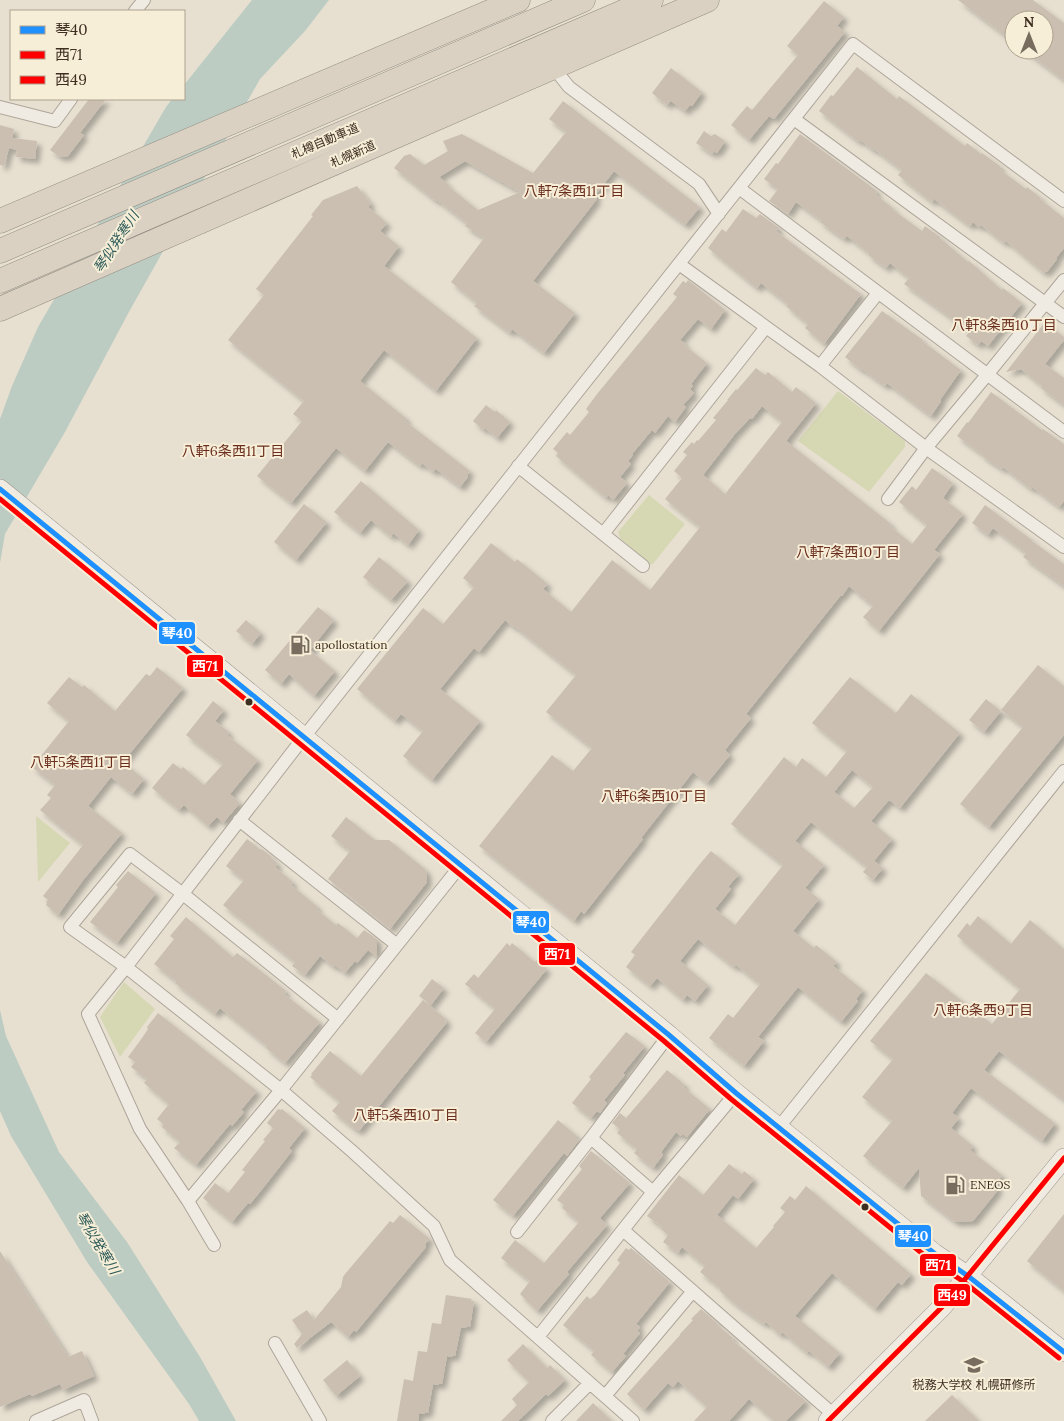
<svg xmlns="http://www.w3.org/2000/svg" width="1064" height="1421" font-family="Lora,'Noto Sans JP',serif">
<style>
.green{fill:#d6d7b3}
.water{fill:#bcccc2}
.building{fill:#cbbfb2;fill-rule:evenodd;filter:url(#shadow)}
.lines{fill:none;stroke-linecap:round;stroke-linejoin:round}
.street-casing{stroke:#ada599;stroke-width:14}
.secondary-casing{stroke:#9c958a;stroke-width:20}
.highway-casing{stroke:#928b80;stroke-width:25}
.street{stroke:#efebe3;stroke-width:12}
.secondary{stroke:#efebe3;stroke-width:19}
.highway{stroke:#dad1c2;stroke-width:24}
.bus-1-casing{stroke:#f7eed8;stroke-width:9}
.bus-2-casing{stroke:#f7eed8;stroke-width:9}
.bus-3-casing{stroke:#f7eed8;stroke-width:9}
.bus-1{stroke:#1e90ff;stroke-width:5}
.bus-2{stroke:#f00;stroke-width:5}
.bus-3{stroke:#f00;stroke-width:5}
.bus-dot{fill:#3d2e20;stroke:#f7eed8;stroke-width:2}
.labels{text-anchor:middle;stroke-width:4;stroke-linejoin:round;paint-order:stroke}
.street-label{font-size:12px;fill:#3d2e20;stroke:#f7eed8}
.poi-label{font-size:12px;fill:#3d2e20;stroke:#f7eed8;text-anchor:start}
.neighbourhood-label{font-size:14px;fill:#6b2e1e;stroke:#f7eed8}
.water-label{font-size:14px;font-style:italic;fill:#2f5d5a;stroke:#f7eed8}
.line-badge{stroke:#f7eed8;stroke-width:2}
.badge-label{font-size:14px;text-anchor:middle;font-weight:bold;fill:#fff}
</style>
<defs>
<filter id="shadow"><feDropShadow dx="4.5" dy="4.5" stdDeviation="2.5" flood-color="#0004"/></filter>
</defs>
<rect width="100%" height="100%" fill="#e7e0d1"/>
<path class="green" d="M838,391L905,441V447L869,492L798,441Z
M649,495L685,524L652,565L620,538L618,532Z
M36,816L70,843L38,882Z
M124,982L155,1009L120,1057L100,1017Z"/>
<path class="water" d="M252,0H329L305,31L260,79L130,310L65,432L5,534L0,563V419L12,386L38,327L166,107L172,99H184V85Z
M0,1010L6,1036L59,1152L127,1242L200,1357L236,1421H199L189,1404L87,1262L11,1136L0,1111Z"/>
<path class="building" d="M958,0H1033L1064,23V80L1024,50H1044V20H1014V42Z
M824,1L844,17L837,26L845,32L774,119L769,116L749,140L731,125L747,106L752,110L798,55L787,46Z
M857,67L897,99L899,96L965,146L967,143L981,154L982,153L1001,167L999,169L1026,189L1027,187L1041,198L1040,199L1064,218V248L1056,258L1057,259L1047,272L1045,271L1044,273L1006,241L1004,243L981,225L979,227L973,222L970,226L934,199L932,202L898,175L902,170L874,149L873,150L860,140L859,142L819,111L831,95L833,96Z
M671,68L702,92L692,106L690,105L685,111L671,101L667,105L652,93Z
M89,99H106L80,133L84,135L68,156L60,157L50,150Z
M563,101L700,207L685,225L614,171L594,197L597,199L533,281L575,313L544,353L512,329L510,333L474,306L477,303L451,282L484,238L465,226L467,223L437,200L436,201L394,168L404,156L410,154L424,165L448,151L443,141L462,134L533,173L566,132L549,119ZM465,161L520,192L478,210L448,186V184L439,177Z
M0,125L14,129L12,138L37,141L35,159L16,157L17,150L9,148L4,166L0,165Z
M704,131L711,136L715,134L725,141L717,153L714,151L712,154L696,143Z
M800,134L877,191L875,194L894,209L893,210L922,231L925,226L940,237V238L968,262L969,261L1002,290L1003,288L1022,303L988,346L981,341L978,345L966,336L970,331L904,284L909,278L890,263L886,268L868,255L869,253L847,236L844,239L820,222L821,220L796,202L788,214L769,201L778,189L764,179L776,163L778,164Z
M357,186L371,204L368,207L387,223L380,231L399,246L384,266L477,338L436,391L384,350L360,381L407,419L405,421L470,471L467,475L468,477L460,487L436,469L433,472L422,463L420,466L388,442L365,471L336,448L291,503L257,476L302,421L293,414L304,401L228,340L264,295L256,289L313,216L311,215L323,200Z
M743,209L756,218L760,214L779,228L776,231L809,256L861,294L824,344L805,328L808,324L786,306L788,304L761,283L757,288L708,248L722,229L726,232Z
M688,280L725,310L711,329L698,319L680,340L686,344L684,345L707,363L691,384L693,386L690,389L694,393L683,405L686,407L675,422L668,416L655,433L652,430L632,454L633,455L628,461L631,464L620,477L627,483L613,500L608,495L606,498L556,456L558,453L553,449L567,432L570,435L589,412L586,409L597,394L677,297L673,294L683,281L686,283Z
M882,311L923,340L922,341L961,370L940,400L941,401L931,416L887,383L885,386L862,369L861,370L845,357Z
M1045,322L1064,337V340L1045,364L1064,378V405L1041,388L1042,386L1021,369L1006,372Z
M756,368L765,375L768,372L792,392L796,387L816,403L786,441L891,524L890,526L912,544L927,525L899,502L912,486L916,490L932,468L953,483L943,498L963,514L934,550L940,554L879,631L863,617L873,606L849,586L842,596L841,595L746,714L751,718L725,750L730,755L707,783L693,772L641,838L643,839L584,914L581,911L574,921L479,846L552,755L573,771L592,748L546,712L576,675L514,626L513,627L505,620L479,652L474,648L440,689L480,721L432,780L403,756L423,731L401,714L395,721L357,689L423,608L443,624L474,587L463,578L491,543L515,562L517,559L548,584L543,589L571,612L612,560L650,590L700,527L665,499L682,478L674,471L687,455L683,452L692,442L694,444L697,440L698,441L716,420L713,418L728,400H727L736,389L737,390ZM762,406L782,422L725,494L703,475L734,435L750,418L752,419Z
M991,392L1042,430L1043,429L1064,444V501L1059,507L1032,487L1031,489L1003,467L1002,469L982,456L983,455L957,436L967,422L968,423Z
M486,405L495,412L496,410L510,422L497,438L485,428L483,430L473,421Z
M361,481L419,530L408,545L393,533L391,537L371,520L360,533L334,512Z
M304,504L327,522L296,560L274,542Z
M985,505L1032,540V541L1064,564V586L1023,557L1026,553L993,528L988,535L972,523Z
M379,557L408,581L391,600L363,577Z
M318,607L334,620L310,650L335,671L314,696L289,674L281,684L265,670Z
M246,620L261,633L252,644L236,631Z
M1038,665L1064,686V735L989,827L960,804L1023,727L1001,710Z
M157,667L183,688L123,762L144,779L132,794L111,777L88,806L122,833L84,879L58,915L46,905L47,903L46,902L48,900L43,896L83,845L40,810L51,798L47,795L55,785L32,767L69,721L47,703L69,677L82,687L84,685L115,711L146,674L150,676Z
M850,677L896,713L911,694L960,733L900,808L889,800L871,821L892,839L874,861L883,868L873,880L863,872L867,867L811,822L795,841L824,865L805,888L819,899L793,931L814,948L816,945L837,962L833,966L863,990L856,999L858,1001L841,1022L798,987L758,1037L764,1041L744,1066L709,1038L728,1014L733,1018L760,984L736,965L734,967L698,939L680,961L708,985L695,1001L687,995L683,1000L657,978L650,986L626,967L635,955L631,952L699,865L711,851L739,874L728,887L731,889L715,909L735,925L783,865L731,824L784,757L796,767L802,758L826,777L847,751L812,723ZM852,770L873,787L854,808L834,792Z
M986,699L1001,711L984,732L969,720Z
M213,701L224,710L215,721L229,732L227,735L258,760L230,794L240,803L223,823L217,817L208,826L184,805L179,810L152,788L173,763L181,769L183,767L204,785L223,764L186,735Z
M346,817L375,840H389L425,869L427,874V882L390,929L328,879L350,851L331,836Z
M247,839L261,850L262,849L272,857L271,858L278,864L275,867L293,882L291,885L318,907L316,909L336,925L338,923L357,938L364,930L377,939V957L368,950L357,963L355,961L345,973L335,965L334,967L320,956L305,975L292,966L295,962L223,905L244,880L226,866Z
M128,871L156,893L117,943L90,922L118,887L116,885Z
M978,916L1011,944L1030,920L1064,949V1100L999,1051L984,1070L1055,1123L1042,1141L971,1088L952,1113L959,1118L951,1128L973,1146L970,1150L1002,1175L996,1183L998,1190L973,1221L955,1222L921,1196L919,1168L903,1188L863,1156L892,1121L862,1097L893,1059L870,1041L926,973L992,1024L1020,989L957,936L967,923L970,926Z
M186,917L233,957L237,953L257,968L286,991L284,994L320,1022L285,1063L266,1048L267,1046L220,1008L215,1014L175,983L176,981L154,964L174,939L170,936Z
M507,943L510,946L512,943L535,962L536,960L547,969L486,1042L475,1033L495,1009L465,984L474,974L478,978Z
M432,979L444,988L431,1005L419,996Z
M423,1000L446,1019L445,1020L447,1022L359,1131L357,1129L356,1130L332,1111L340,1102L310,1077L312,1075L311,1074L330,1051L361,1076Z
M158,1013L257,1091L241,1110L244,1112L232,1126L230,1124L196,1165L174,1148L180,1142L162,1127L163,1124L157,1119L169,1104L144,1083L147,1079L131,1067L135,1062L128,1057L142,1038L148,1029L147,1027Z
M626,1032L645,1046L623,1073L625,1075L604,1100L607,1103L600,1113L597,1111L591,1118L572,1103L591,1079L589,1077Z
M667,1070L685,1085L683,1087L710,1109L687,1137L683,1134L681,1136L676,1132L661,1152L663,1155L653,1168L634,1153L637,1149L617,1133L620,1129L612,1123L620,1113L626,1118Z
M278,1109L281,1110L282,1109L305,1128L289,1148L292,1151L263,1188L250,1204L248,1203L232,1222L203,1198L215,1183L228,1193L245,1172L242,1170L265,1141L263,1140L273,1128L267,1123Z
M558,1120L577,1136L575,1138L579,1140L567,1156L564,1153L513,1216L493,1200Z
M591,1151L630,1183L600,1218L607,1225L567,1272L569,1274L537,1311L520,1294L530,1281L501,1258L515,1240L544,1263L549,1257L579,1222L562,1208L564,1205L557,1200L582,1169L579,1166Z
M729,1164L742,1174L744,1171L754,1179L738,1199L733,1195L717,1215L756,1248L774,1227L773,1226L785,1212L780,1208L790,1196L795,1200L806,1186L911,1274L902,1285L898,1282L875,1309L832,1273L795,1316L840,1353L828,1367L809,1351L807,1353L782,1332L780,1335L766,1322L764,1324L734,1303L719,1290L721,1289L700,1272L705,1266L682,1247L678,1253L663,1242L668,1235L661,1229L662,1227L647,1216L679,1175L703,1195Z
M1064,1214V1291L1027,1261Z
M400,1215L430,1239L425,1244L426,1247L356,1332L354,1330L348,1337L331,1322L297,1348L294,1344L302,1334L292,1320L307,1310L314,1320L341,1287L343,1277L345,1274L390,1221L393,1223Z
M626,1248L629,1250L631,1248L670,1282L636,1324L640,1327L637,1331L640,1333L623,1354L626,1356L612,1372L591,1355L594,1351L563,1325L587,1296L590,1299L595,1295L620,1263L617,1260Z
M0,1251L68,1357L82,1351L94,1376L63,1390L60,1384L32,1396L30,1394L0,1407Z
M446,1295L472,1299L471,1301H474L470,1327L467,1326L466,1328L461,1327L455,1356L453,1355V1357L447,1356L442,1384H439V1385L433,1384L428,1413L425,1412V1414L419,1413L418,1421H397L404,1379L413,1381L418,1351L427,1352L432,1323L441,1324Z
M701,1309L718,1324L717,1325L733,1338L732,1340L755,1359H754L806,1401L786,1421H774L749,1399L729,1421H694L707,1407L678,1381L673,1387L668,1383L644,1410L627,1394L680,1335V1334L693,1320L691,1319Z
M523,1344L547,1368L550,1365L565,1380L548,1396L546,1394L518,1421H501L517,1405L512,1399L529,1382L507,1360Z
M347,1360L360,1376L336,1396L323,1380Z
M952,1395L979,1421H925Z
M593,1403L612,1421H576Z"/>
<g class="lines">
<defs>
<path id="street" d="M135,11L144,0
M553,67L569,87L699,184L719,214
M0,107L55,121L71,99
M794,119L1064,317
M739,188L1064,432
M679,264L820,366L926,448L1064,547
M820,366L878,293
M518,466L643,566
M888,499L926,448L987,375L1064,280
M603,534L766,327
M239,820L397,945
M779,1127L1064,771
M591,1138L653,1192
M188,1201L281,1090L461,865
M623,1230L834,1415
M517,1232L591,1138L669,1035
M214,1245L188,1201L140,1129L88,1014L126,967L70,927L130,854L183,894L338,1019
M538,1337L653,1192L736,1093
M275,1343L320,1421
M605,1396L693,1291
M36,1421L84,1400L92,1421
M552,1421L590,1383
M633,1421L450,1260L434,1226L353,1152L281,1090L126,967L304,737L853,44L1064,201"/>
<path id="secondary" d="M0,489L669,1035L736,1093L934,1253L968,1276L1064,1352
M828,1421L943,1306L1064,1158"/>
<path id="highway" d="M0,221L518,0
M0,251L583,0
M0,281L651,0
M0,309L707,0"/>
</defs>
<use href="#street" class="street-casing"/>
<use href="#secondary" class="secondary-casing"/>
<use href="#highway" class="highway-casing"/>
<use href="#street" class="street"/>
<use href="#secondary" class="secondary"/>
<use href="#highway" class="highway"/>
<defs>
<path id="bus-1" d="M0,489L669,1035L736,1093L934,1253L968,1276L1064,1352"/>
<path id="bus-2" d="M0,499L664,1041L731,1099L929,1259L964,1282L1059,1358"/>
<path id="bus-3" d="M828,1421L943,1306L1064,1158"/>
</defs>
<use href="#bus-1" class="bus-1-casing"/>
<use href="#bus-2" class="bus-2-casing"/>
<use href="#bus-3" class="bus-3-casing"/>
<use href="#bus-1" class="bus-1"/>
<use href="#bus-2" class="bus-2"/>
<use href="#bus-3" class="bus-3"/>
</g>
<defs>
<symbol id="fuel-bare" viewBox="-9 -9 18 18"><path d="M-5.5-6h7V0h2V4h1.3V-2.5L3-4.5l.8-.8L6-3V5H2.5V1h-1V6h-7ZM-4.2-4.7v3.2H.2V-4.7Z" fill="#786c5e" stroke="#f7eed8" stroke-width="2.5" paint-order="stroke"/></symbol>
<symbol id="school-bare" viewBox="-9 -9 18 18"><path d="M0-5L7-2L0 1L-7-2ZM-4 1L0 2.5L4 1V4Q0 6-4 4Z" fill="#786c5e" stroke="#f7eed8" stroke-width="2.5" paint-order="stroke"/></symbol>
</defs>
<g fill-rule="evenodd">
<use href="#fuel-bare" x="286" y="631" width="28" height="28"/>
<use href="#fuel-bare" x="941" y="1171" width="28" height="28"/>
<use href="#school-bare" x="960" y="1351" width="28" height="28"/>
</g>
<g class="bus-dot">
<circle cx="249" cy="702" r="4.5"/>
<circle cx="865" cy="1207" r="4.5"/>
</g>
<g class="labels">
<g class="street-label">
<text transform="translate(325 141) rotate(-23)" y="4">札樽自動車道</text>
<text transform="translate(353 154) rotate(-24)" y="4">札幌新道</text>
</g>
<g class="poi-label">
<text x="315" y="649">apollostation</text>
<text x="970" y="1189">ENEOS</text>
<text x="974" y="1389" text-anchor="middle">税務大学校 札幌研修所</text>
</g>
<g class="neighbourhood-label">
<text x="574" y="196">八軒7条西11丁目</text>
<text x="1004" y="330">八軒8条西10丁目</text>
<text x="233" y="456">八軒6条西11丁目</text>
<text x="848" y="557">八軒7条西10丁目</text>
<text x="81" y="767">八軒5条西11丁目</text>
<text x="654" y="801">八軒6条西10丁目</text>
<text x="983" y="1015">八軒6条西9丁目</text>
<text x="406" y="1120">八軒5条西10丁目</text>
</g>
<g class="water-label">
<text transform="translate(116 242) rotate(-57)" y="5">琴似発寒川</text>
<text transform="translate(98 1243) rotate(59)" y="5">琴似発寒川</text>
</g>
</g>
<g class="line-badge">
<rect x="158" y="621" width="38" height="24" rx="5" fill="#1e90ff"/>
<rect x="186" y="654" width="38" height="24" rx="5" fill="#f00"/>
<rect x="512" y="910" width="38" height="24" rx="5" fill="#1e90ff"/>
<rect x="538" y="942" width="38" height="24" rx="5" fill="#f00"/>
<rect x="894" y="1224" width="38" height="24" rx="5" fill="#1e90ff"/>
<rect x="919" y="1253" width="38" height="24" rx="5" fill="#f00"/>
<rect x="933" y="1283" width="38" height="24" rx="5" fill="#f00"/>
</g>
<g class="badge-label">
<text x="177" y="638">琴40</text>
<text x="205" y="671">西71</text>
<text x="531" y="927">琴40</text>
<text x="557" y="959">西71</text>
<text x="913" y="1241">琴40</text>
<text x="938" y="1270">西71</text>
<text x="952" y="1300">西49</text>
</g>
<rect x="10" y="10" width="175" height="90" fill="#f7eed8" stroke="#ada18e"/>
<rect x="20" y="26" width="25" height="8" fill="#1e90ff" stroke="#ada18e"/>
<text x="55" y="35" font-size="15" fill="#3d2e20">琴40</text>
<rect x="20" y="51" width="25" height="8" fill="#ff0000" stroke="#ada18e"/>
<text x="55" y="60" font-size="15" fill="#3d2e20">西71</text>
<rect x="20" y="76" width="25" height="8" fill="#ff0000" stroke="#ada18e"/>
<text x="55" y="85" font-size="15" fill="#3d2e20">西49</text>
<g transform="translate(1029 35)"><circle r="24" fill="#f7eed8" stroke="#ada18e"/>
<path d="M0-4L9 19L0 12L-9 19Z" fill="#786c5e"/>
<text y="-8" font-size="14" font-weight="bold" text-anchor="middle" fill="#3d2e20">N</text>
</g>
</svg>
